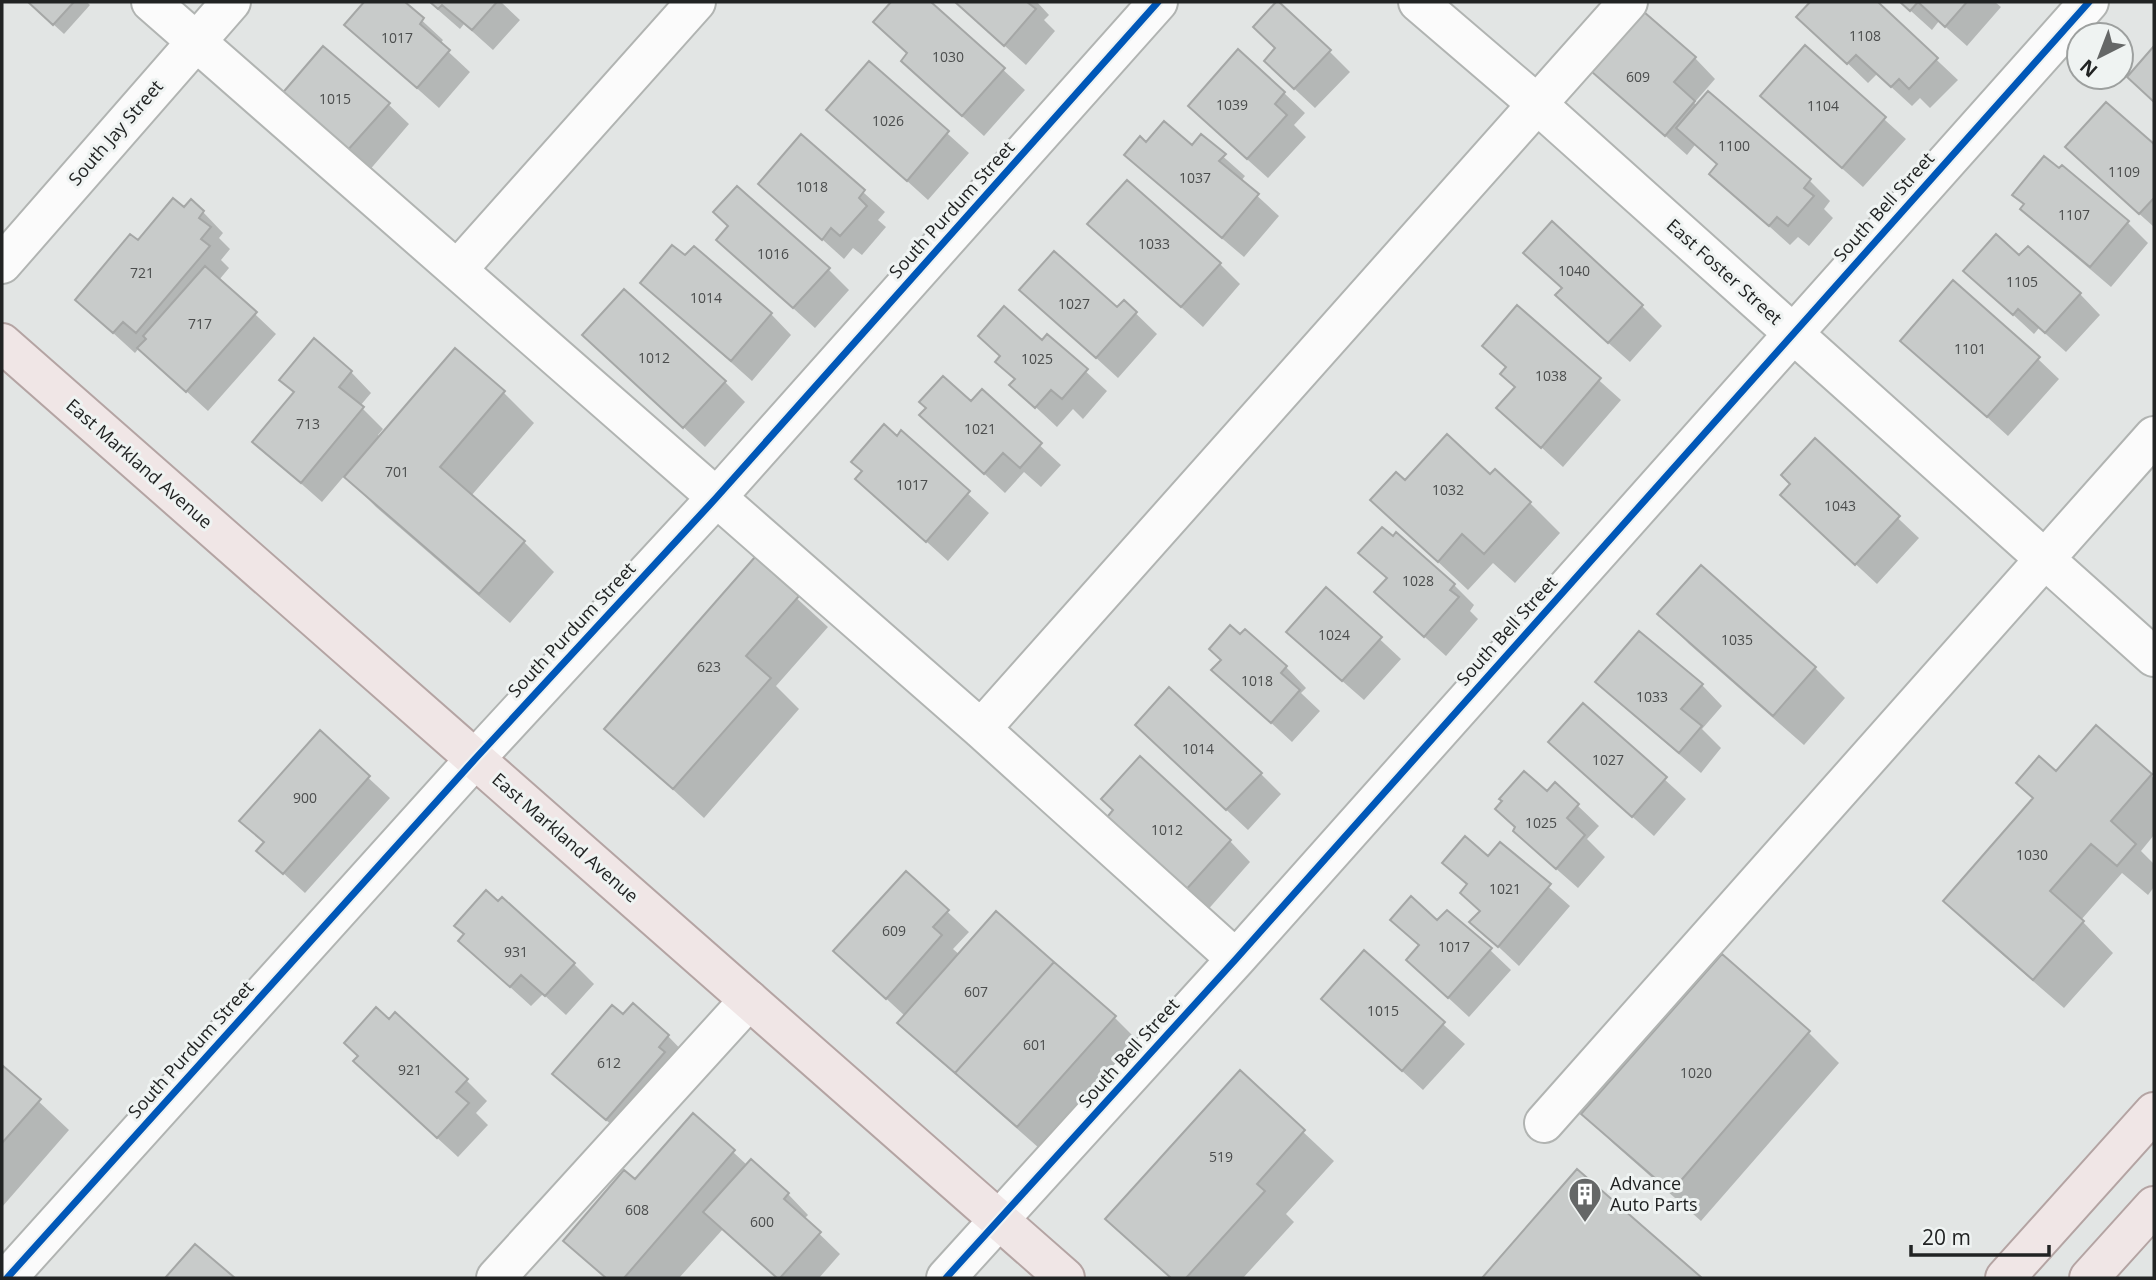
<svg xmlns="http://www.w3.org/2000/svg" width="2156" height="1280" font-family="'Open Sans',sans-serif">
<style>
.shadow{fill:#0003}
.building{fill:#c8cbca;stroke:#a5a7a6;stroke-width:2}
.lines{fill:none;stroke-linecap:round;stroke-linejoin:round}
.minor-casing{stroke:#b1b4b2;stroke-width:42}
.major-casing{stroke:#b4a4a3;stroke-width:42}
.minor{stroke:#fbfbfb;stroke-width:38}
.major{stroke:#f0e6e6;stroke-width:38}
.cycleway-casing{stroke:#eff3f2;stroke-width:11}
.cycleway{stroke:#0057b8;stroke-width:7}
.labels{text-anchor:middle;stroke-width:6;stroke-linejoin:round;paint-order:stroke}
.number-label{font-size:14px;fill:#4b4d4d}
.street-label{font-size:18px;fill:#212323;stroke:#eff3f2}
.poi-label{font-size:18px;fill:#212323;stroke:#eff3f2;text-anchor:start}
</style>
<rect width="100%" height="100%" fill="#e2e5e4"/>
<path class="shadow" d="M29,2H87L90,5L64,34Z
M366,2H402L443,40L440,44L470,72L439,108L346,25Z
M429,2H501L520,20L493,50L464,24L460,29Z
M894,2H929L1025,90L984,136L923,81L909,54L875,22Z
M956,2H1037L1049,15L1044,20L1055,31L1026,65Z
M1812,2H1875L1958,80L1930,108L1920,98L1912,106L1877,74L1868,83L1799,16Z
M1901,2H1995L2001,7L1967,46L1939,21L1932,30Z
M1805,48L1906,139L1863,187L1783,116Z
M1277,49L1329,51L1350,72L1315,108L1286,81Z
M1695,58L1715,79L1694,103L1810,181L1830,201L1824,209L1833,218L1809,246L1798,237L1790,245L1711,174L1718,165L1695,145L1687,155L1594,72Z
M869,63L969,153L928,200L829,110Z
M1284,93L1305,113L1294,125L1306,137L1268,178L1210,126Z
M388,104L409,124L368,172L303,116Z
M2106,104L2154,147V227L2088,168Z
M801,136L885,212L878,220L886,227L862,255L853,248L844,259L760,183Z
M1201,137L1245,176L1241,181L1279,216L1244,257L1147,175L1127,155L1147,144L1193,147Z
M2062,167L2128,223L2148,243L2111,287L2043,229L2022,209Z
M184,210L203,212L223,233L219,238L230,249L221,260L229,268L219,280L276,334L208,411L139,348L135,353L77,300L138,242Z
M1089,224L1220,264L1240,284L1203,327Z
M718,240L828,269L849,290L815,328Z
M2020,257L2080,294L2100,315L2066,352L2039,328L2034,334L1966,271Z
M685,258L771,314L791,335L752,381L642,283Z
M1546,274L1642,306L1662,326L1630,362L1578,316L1563,289Z
M1022,290L1117,310L1124,302L1157,334L1118,378Z
M1517,307L1621,400L1563,467L1498,408L1516,388L1502,374L1507,369L1484,346Z
M584,335L725,382L745,402L705,447Z
M980,336L1042,342L1047,336L1107,391L1083,419L1073,409L1057,427L1012,385L1016,380L997,362L1001,357Z
M1902,340L2038,359L2059,379L2008,436Z
M455,350L504,393L534,423L471,496L524,542L554,572L510,623L376,507L345,475L322,502L254,442L351,372L371,393L360,406L383,429L378,435L380,437Z
M982,392L1061,465L1041,487L1024,472L1005,493L921,415L971,404Z
M901,433L989,513L948,561L857,479Z
M1815,440L1919,538L1877,584L1803,515L1792,484Z
M1490,477L1530,503L1560,533L1515,583L1493,563L1468,590L1372,500L1406,483Z
M1361,553L1454,585L1474,605L1470,611L1478,619L1446,656L1397,612L1388,579Z
M755,560L828,627L776,686L799,709L704,818L607,729Z
M1326,589L1401,659L1364,700L1309,652Z
M1660,614L1815,668L1845,698L1804,745L1689,644Z
M1286,667L1306,688L1301,693L1320,711L1292,742L1214,670Z
M1598,682L1702,685L1722,706L1702,729L1721,748L1701,773L1618,702Z
M1583,705L1686,799L1654,836L1571,762Z
M320,733L390,798L305,893L259,851L265,844L241,821Z
M1157,745L1261,774L1281,794L1248,830Z
M2057,773L2151,775L2154,779V835L2141,851L2154,864V887L2148,895L2122,873L2081,920L2113,953L2064,1008L1975,931L1945,901L2034,799L2018,783Z
M1555,784L1599,826L1587,839L1605,857L1578,888L1536,851L1547,793Z
M1106,821L1230,841L1250,862L1205,913Z
M1500,844L1570,906L1519,966L1472,922L1481,912L1468,886L1444,863L1489,858Z
M906,873L969,932L953,949L960,955L1114,1017L1144,1047L1048,1156L930,1052L900,1023L905,1016L835,951Z
M1392,920L1438,923L1490,950L1511,970L1469,1017L1429,980L1420,947Z
M1364,953L1465,1044L1423,1090L1323,999Z
M1722,956L1809,1033L1839,1063L1701,1221L1614,1144L1584,1114Z
M481,961L574,964L594,984L566,1015L543,994L531,1006Z
M668,1036L688,1057L627,1139L555,1074Z
M2,1067L69,1130L2,1207Z
M1240,1073L1334,1161L1286,1214L1294,1222L1243,1278H1170L1107,1219Z
M466,1080L487,1101L476,1113L488,1125L458,1157L376,1082Z
M693,1115L747,1165L788,1194L808,1215L804,1219L840,1254L819,1278H777L723,1229L679,1278H605L566,1240L635,1181Z
M1577,1171L1699,1278H1484Z"/>
<path class="building" d="M28,2H74L53,25Z
M364,2H405L424,18L420,24L450,50L417,88L344,25Z
M430,2H497L472,30L442,5L438,9Z
M891,2H931L1005,68L962,116L901,61L907,53L873,22Z
M955,2H1027L1036,9L1004,46Z
M1276,2H1279L1331,50L1294,89L1264,61L1275,48L1253,27Z
M1810,2H1878L1938,58L1909,89L1899,79L1891,87L1856,55L1847,64L1796,17Z
M1900,2H1967L1945,27L1918,2L1910,11Z
M1644,12L1696,57L1674,82L1695,101L1665,136L1592,72Z
M1805,45L1886,117L1842,168L1760,96Z
M323,46L390,103L346,152L280,96Z
M2154,46V102L2127,77Z
M1238,49L1285,92L1275,104L1287,115L1247,159L1188,106Z
M869,61L949,131L907,181L826,110Z
M1708,91L1811,179L1804,188L1814,196L1788,226L1777,217L1769,226L1709,174L1717,164L1676,128Z
M2106,102L2154,144V198L2139,214L2065,147Z
M1164,121L1192,145L1201,134L1226,154L1219,161L1259,194L1222,238L1124,155L1140,136L1146,142Z
M801,134L865,190L859,198L867,206L840,236L831,228L822,240L758,184Z
M2044,156L2059,168L2062,165L2129,221L2090,267L2020,209L2024,204L2012,195Z
M1127,180L1221,263L1181,307L1087,224Z
M737,186L830,268L793,308L716,240L728,226L713,212Z
M173,198L184,207L191,199L204,211L199,218L211,227L201,239L210,246L136,333L123,322L113,333L75,300L130,234L138,240Z
M1552,221L1643,305L1608,343L1555,295L1562,288L1523,253Z
M1996,234L2019,255L2028,246L2081,293L2045,333L2018,309L2013,315L1963,271Z
M672,245L685,255L694,246L772,313L731,361L640,283Z
M1054,251L1117,307L1124,300L1137,312L1096,358L1019,290Z
M205,266L257,312L186,392L137,348L146,339L143,336Z
M1953,280L2040,357L1987,417L1900,341Z
M624,289L726,381L683,428L582,335Z
M1517,305L1601,378L1541,448L1496,408L1515,387L1500,374L1506,367L1482,346Z
M1004,306L1042,340L1047,334L1088,369L1062,399L1051,390L1035,408L1009,385L1015,379L995,362L1000,356L978,336Z
M314,338L352,371L339,387L364,407L301,483L252,442L294,392L279,380Z
M455,348L505,391L440,467L525,541L479,594L344,477Z
M943,376L971,401L982,389L1042,443L1020,468L1003,453L984,474L919,415L926,408L919,402Z
M884,424L897,436L901,430L970,491L926,542L855,479L862,471L851,462Z
M1447,434L1490,474L1495,469L1531,502L1484,554L1462,534L1438,562L1370,500L1396,472L1405,480Z
M1815,438L1900,516L1855,565L1780,495L1790,484L1781,475Z
M1382,527L1393,536L1396,532L1455,584L1450,590L1459,597L1424,637L1374,592L1387,578L1358,553Z
M755,557L799,596L746,656L771,678L673,789L604,729Z
M1701,565L1816,667L1773,716L1657,614Z
M1326,587L1382,637L1342,681L1286,632Z
M1230,625L1240,634L1245,629L1287,666L1281,673L1300,690L1271,723L1211,670L1221,660L1209,649Z
M1639,631L1703,684L1681,709L1702,726L1679,753L1595,682Z
M1169,687L1262,773L1226,810L1135,725Z
M1583,703L1667,777L1632,817L1548,742Z
M2096,725L2152,774L2111,821L2136,844L2117,866L2091,844L2050,891L2084,921L2033,980L1943,901L2033,798L2016,783L2039,756L2056,771Z
M320,730L370,776L283,874L256,851L264,842L239,821Z
M1140,756L1231,840L1183,893L1104,821L1113,810L1101,799Z
M1524,771L1547,791L1555,782L1579,804L1567,818L1585,835L1556,869L1513,831L1515,827L1495,809L1502,801L1499,799Z
M1465,836L1488,856L1500,842L1551,884L1498,947L1469,922L1480,911L1460,893L1467,884L1442,863Z
M906,871L949,910L933,927L942,935L886,999L833,951Z
M486,890L498,901L502,897L575,963L545,996L521,975L510,987L458,941L464,934L454,926Z
M1411,896L1437,920L1447,910L1492,948L1448,998L1406,960L1419,945L1390,920Z
M996,911L1054,962L955,1073L897,1023Z
M1364,950L1445,1022L1402,1071L1321,999Z
M1722,954L1810,1031L1671,1192L1581,1114Z
M1054,962L1116,1016L1017,1127L955,1073Z
M633,1003L669,1035L659,1047L665,1052L606,1120L552,1074L612,1005L623,1014Z
M376,1007L389,1019L395,1012L468,1079L456,1092L469,1103L437,1138L353,1061L358,1056L344,1043Z
M2,1065L41,1099L2,1143Z
M1240,1070L1305,1130L1257,1184L1265,1191L1186,1278H1171L1105,1219Z
M693,1113L735,1150L624,1278H606L563,1241L624,1170L635,1179Z
M751,1159L789,1193L784,1199L821,1232L780,1278H777L703,1212Z
M1577,1169L1702,1278H1482Z
M195,1244L235,1278H165Z"/>
<g class="lines">
<defs>
<path id="minor" d="M151,2L981,729L1236,959
M1418,2L1537,104L2154,657
M2,264L231,2
M457,270L696,2
M981,729L1628,2
M1544,1123L2154,436
M7,1278L475,759L716,498L1158,2
M496,1278L749,1000
M946,1278L1236,959L2089,2"/>
<path id="major" d="M2,343L1065,1278
M2005,1278L2154,1112
M2089,1278L2154,1206"/>
</defs>
<use href="#minor" class="minor-casing"/>
<use href="#major" class="major-casing"/>
<use href="#minor" class="minor"/>
<use href="#major" class="major"/>
<defs>
<path id="cycleway" d="M7,1278L475,759L716,498L1158,2
M946,1278L1236,959L2089,2"/>
</defs>
<use href="#cycleway" class="cycleway-casing"/>
<use href="#cycleway" class="cycleway"/>
</g>
<defs>
<symbol id="building-pin" viewBox="-11 -11 22 30"><path d="M0 17L-7.5 6A9.5 9.5 0 1 1 7.5 6Z" fill="#656767" stroke="#eff3f2"/><path d="M-4-6H4V6H1V3H-1V6H-4ZM-2.5-4.3h1.7v1.8h-1.7ZM.8-4.3h1.7v1.8H.8ZM-2.5-1h1.7V.8h-1.7ZM.8-1h1.7V.8H.8Z" fill="#fff"/></symbol>
</defs>
<g fill-rule="evenodd">
<use href="#building-pin" x="1566" y="1175" width="38" height="52"/>
</g>
<g class="labels">
<g class="number-label">
<text x="1865" y="41">1108</text>
<text x="397" y="43">1017</text>
<text x="948" y="62">1030</text>
<text x="1638" y="82">609</text>
<text x="335" y="104">1015</text>
<text x="1232" y="110">1039</text>
<text x="1823" y="111">1104</text>
<text x="888" y="126">1026</text>
<text x="1734" y="151">1100</text>
<text x="2124" y="177">1109</text>
<text x="1195" y="183">1037</text>
<text x="812" y="192">1018</text>
<text x="2074" y="220">1107</text>
<text x="1154" y="249">1033</text>
<text x="773" y="259">1016</text>
<text x="1574" y="276">1040</text>
<text x="142" y="278">721</text>
<text x="2022" y="287">1105</text>
<text x="706" y="303">1014</text>
<text x="1074" y="309">1027</text>
<text x="200" y="329">717</text>
<text x="1970" y="354">1101</text>
<text x="654" y="363">1012</text>
<text x="1037" y="364">1025</text>
<text x="1551" y="381">1038</text>
<text x="308" y="429">713</text>
<text x="980" y="434">1021</text>
<text x="397" y="477">701</text>
<text x="912" y="490">1017</text>
<text x="1448" y="495">1032</text>
<text x="1840" y="511">1043</text>
<text x="1418" y="586">1028</text>
<text x="1334" y="640">1024</text>
<text x="1737" y="645">1035</text>
<text x="709" y="672">623</text>
<text x="1257" y="686">1018</text>
<text x="1652" y="702">1033</text>
<text x="1198" y="754">1014</text>
<text x="1608" y="765">1027</text>
<text x="305" y="803">900</text>
<text x="1541" y="828">1025</text>
<text x="1167" y="835">1012</text>
<text x="2032" y="860">1030</text>
<text x="1505" y="894">1021</text>
<text x="894" y="936">609</text>
<text x="1454" y="952">1017</text>
<text x="516" y="957">931</text>
<text x="976" y="997">607</text>
<text x="1383" y="1016">1015</text>
<text x="1035" y="1050">601</text>
<text x="609" y="1068">612</text>
<text x="410" y="1075">921</text>
<text x="1696" y="1078">1020</text>
<text x="1221" y="1162">519</text>
<text x="637" y="1215">608</text>
<text x="762" y="1227">600</text>
</g>
<g class="street-label">
<text transform="translate(116 133) rotate(-49)" y="6">South Jay Street</text>
<text transform="translate(1884 207) rotate(-48)" y="6">South Bell Street</text>
<text transform="translate(952 210) rotate(-48)" y="6">South Purdum Street</text>
<text transform="translate(1724 272) rotate(42)" y="6">East Foster Street</text>
<text transform="translate(139 464) rotate(41)" y="6">East Markland Avenue</text>
<text transform="translate(572 630) rotate(-47)" y="6">South Purdum Street</text>
<text transform="translate(1507 631) rotate(-48)" y="6">South Bell Street</text>
<text transform="translate(565 838) rotate(41)" y="6">East Markland Avenue</text>
<text transform="translate(191 1050) rotate(-48)" y="6">South Purdum Street</text>
<text transform="translate(1129 1053) rotate(-48)" y="6">South Bell Street</text>
</g>
<g class="poi-label">
<text x="1610" y="1190">Advance<tspan x="1610" dy="21">Auto Parts</tspan></text>
</g>
</g>
<rect width="2156" height="1280" fill="none" stroke="#212323" stroke-width="7"/>
<g transform="translate(2100 56) rotate(222)"><circle r="33" fill="#eff3f2" stroke="#9da09f" stroke-width="2"/>
<path d="M0-5L12 26L0 18L-12 26Z" fill="#656767"/>
<text y="-10" font-size="19" font-weight="bold" text-anchor="middle" fill="#212323">N</text>
</g>
<path d="M1911 1245v10h138v-10" fill="none" stroke="#212323" stroke-width="3.5"/>
<text x="1922" y="1245" font-size="21" fill="#212323" stroke="#eff3f2" stroke-width="5" paint-order="stroke">20 m</text>
</svg>
